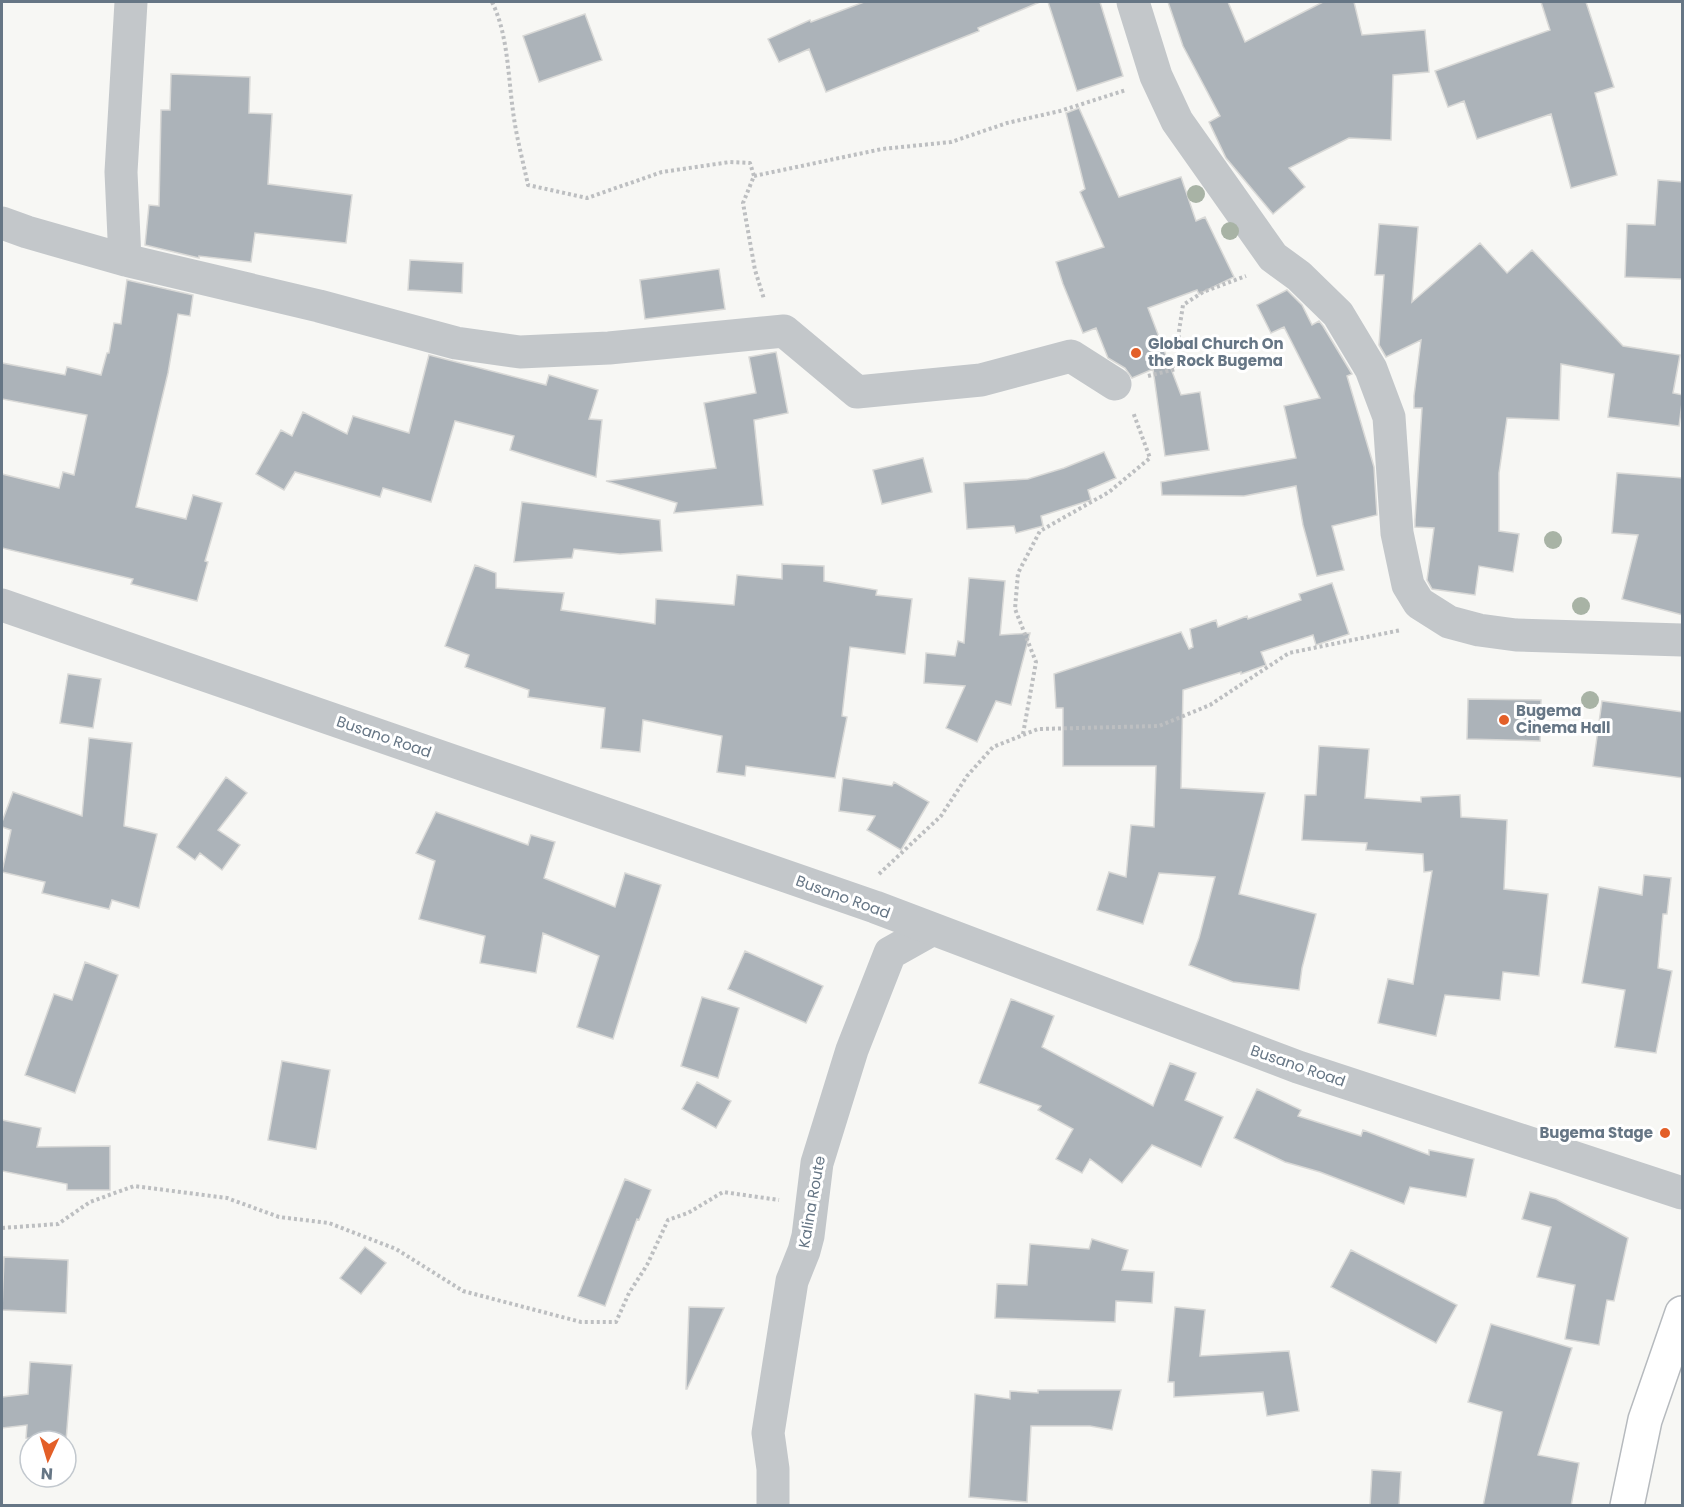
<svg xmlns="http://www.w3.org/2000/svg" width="1684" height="1507" font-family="Poppins,sans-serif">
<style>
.building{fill:#acb3b9;stroke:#d9d9d7;stroke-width:1.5}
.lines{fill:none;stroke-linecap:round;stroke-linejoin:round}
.primary-casing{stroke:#b6babe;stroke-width:36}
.path{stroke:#bdbfc1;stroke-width:4;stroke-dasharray:3 3;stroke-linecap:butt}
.minor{stroke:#c3c7ca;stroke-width:33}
.tertiary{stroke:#c3c7ca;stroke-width:33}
.primary{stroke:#fff;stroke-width:33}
.tree{fill:#a8b3a5}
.poi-dot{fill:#e35f28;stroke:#fff;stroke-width:2}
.labels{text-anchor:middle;stroke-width:6;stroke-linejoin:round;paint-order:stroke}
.poi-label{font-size:15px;font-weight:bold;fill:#667685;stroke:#fff;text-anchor:start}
.street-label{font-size:15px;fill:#667685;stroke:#fff}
</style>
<rect width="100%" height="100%" fill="#f7f7f4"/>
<path class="building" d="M864,2H1040L978,28L979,31L826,92L809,49L779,62L768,39L810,20L811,22Z
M1048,2H1100L1123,76L1077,91Z
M1168,2H1228L1245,42L1323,2H1354L1362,35L1425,30L1429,72L1393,75L1391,140L1349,138L1289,168L1305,187L1273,214L1226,158L1209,122L1220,116L1183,46Z
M1541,2H1586L1614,87L1595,93L1617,175L1571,188L1551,114L1477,139L1464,101L1448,107L1435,71L1550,30Z
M585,14L602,60L539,82L523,36Z
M171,74L250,77L249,113L272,114L268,184L352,195L346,243L255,233L251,262L199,256V258L145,245L149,205L159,206L161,110H170Z
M1079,108L1119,197L1181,177L1196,221L1205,217L1234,277L1199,294L1197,290L1148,308L1181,395L1200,392L1209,450L1165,456L1153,369L1132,378L1125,368L1108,358L1096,328L1083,333L1063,284L1056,262L1104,247L1080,192L1085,189L1066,113Z
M1658,180L1683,182L1682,279L1625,277L1627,224L1655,225Z
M1379,224L1418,227L1412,302L1480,243L1507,273L1532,250L1623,346L1680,355L1673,393L1683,395L1679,426L1608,417L1614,374L1561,364L1559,420L1507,418L1499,473V531L1519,534L1513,572L1479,566L1475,595L1432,589L1427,580L1434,528L1415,527V520L1422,408H1414V396L1421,340L1386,357L1379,345L1384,275H1375Z
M410,260L463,263L462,293L408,290Z
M719,269L725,309L645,319L640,280Z
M127,280L193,295L190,316L178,314L168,373L136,507L186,519L193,495L222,503L205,561L208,562L197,601L131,584L133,579L2,548V474L59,488L63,472L74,475L87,415L2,399V363L65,375L67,367L101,375L107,353H109L114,323L121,324Z
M1287,290L1302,305L1312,325L1319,321L1323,326L1352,374L1347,376L1374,467L1377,515L1332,526L1344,570L1317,576L1303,525L1296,486L1244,496L1162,495L1161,482L1296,458L1284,406L1320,398L1284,327L1271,333L1257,305Z
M776,352L788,413L754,420L763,505L674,513L677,503L606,481L716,468L704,403L756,393L749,357Z
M429,355L546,385L549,375L598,390L589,419L602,420L596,477L510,450L514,436L455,421L431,502L383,488L380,497L295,472L284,490L256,474L281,430L292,436L303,412L347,434L353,416L409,433Z
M1104,452L1116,478L1088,490L1091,500L1041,516L1043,526L1016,533L1014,526L967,529L964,483L1028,479L1064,468Z
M923,458L932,492L882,504L873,470Z
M1617,473L1683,478V615L1622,599L1638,535L1612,533Z
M522,502L660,520L662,551L620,554L574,549L572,558L514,562Z
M782,564L824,566V581L877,590L876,595L912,599L905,654L850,647L842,716L847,717L835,778L746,766L745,776L717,772L722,736L643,720L640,752L601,748L605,708L528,697L529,690L465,667L469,655L445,646L475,565L496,573V588L564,593L561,610L655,624L656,599L734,605L737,575L782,579Z
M969,578L1005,581L1000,635L1030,633L1011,705L996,701L977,742L946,728L965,686L924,683L926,653L955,656L958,641L964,643Z
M1332,583L1349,634L1316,645L1313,635L1261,652L1266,665L1241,674V672L1183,690L1181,788L1265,793L1239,894L1316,914L1302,968L1299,990L1233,982L1189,965L1199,938L1215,877L1159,873L1143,924L1097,910L1109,872L1126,877L1131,825L1154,827L1156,766H1063V708H1056L1054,674L1181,632L1189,649L1193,647L1190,629L1216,620L1218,627L1247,616L1248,619L1301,600L1299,594Z
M68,674L101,679L93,728L60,723Z
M1468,699L1541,700L1540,741L1467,739Z
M1602,701L1683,712V778L1593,766Z
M89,738L132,743L124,826L157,834L139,908L112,900L109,909L42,893L45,882L2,872L11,830L2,827V822L13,792L82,816Z
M1319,746L1369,749L1365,798L1421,802V797L1460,795L1461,817L1507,820L1504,889L1548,894L1539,976L1503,972L1500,1000L1445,995L1436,1036L1378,1023L1388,979L1413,984L1432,871L1424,872L1423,854L1366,850L1367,843L1302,840L1305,795H1316Z
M226,777L247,793L218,830L240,845L222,870L200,853L195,860L177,847Z
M843,778L892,786L894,782L929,802L901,850L867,830L875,816L839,811Z
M436,812L528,845L531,835L555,842L544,878L615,907L625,873L661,885L613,1039L577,1027L599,956L543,933L536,973L480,963L485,936L419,919L435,861L416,853Z
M1644,875L1671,878L1667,914H1663L1658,968L1672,971L1656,1053L1615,1047L1625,990L1582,983L1599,887L1642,895Z
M745,951L823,986L806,1023L728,989Z
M85,962L118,975L75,1093L25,1075L54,994L72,1000Z
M702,997L739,1008L718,1078L681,1066Z
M1011,999L1054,1016L1042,1047L1153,1106L1170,1063L1196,1073L1185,1100L1223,1117L1201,1167L1152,1145L1122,1183L1090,1159L1082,1173L1056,1159L1073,1129L1038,1110L1041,1106L979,1083Z
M282,1061L330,1070L316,1149L268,1140Z
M697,1082L731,1101L716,1128L682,1109Z
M1257,1089L1301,1110L1298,1116L1361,1136L1363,1130L1429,1155V1150L1474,1159L1466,1197L1410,1187L1404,1204L1320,1172L1285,1162L1234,1138Z
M2,1120L41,1128L37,1147L110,1146V1190H67V1184L2,1171Z
M625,1179L651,1190L639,1220L637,1219L605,1306L578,1296Z
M1530,1192L1556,1199L1628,1238L1614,1301L1607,1300L1599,1345L1565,1339L1575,1285L1537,1277L1551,1227L1522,1219Z
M1092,1239L1128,1250L1122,1270L1154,1272L1152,1303L1116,1301L1115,1322L995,1318L997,1284L1027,1285L1030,1244L1089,1249Z
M365,1247L386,1263L361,1294L340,1278Z
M1351,1250L1457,1305L1436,1343L1331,1287Z
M4,1257L68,1260L66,1313L2,1310Z
M689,1307L724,1308L687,1389H686Z
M1175,1307L1205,1310L1200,1356L1289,1351L1299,1411L1267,1416L1263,1392L1174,1397V1382H1168Z
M1491,1324L1572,1348L1538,1455L1579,1463L1571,1506H1483L1502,1412L1468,1402Z
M30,1362L72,1365L66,1441L26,1438L27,1425L2,1428V1397L28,1394Z
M1038,1390H1121L1112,1430L1090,1426H1031L1027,1502L969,1497L975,1394L1010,1399V1391L1038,1393Z
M1372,1470L1401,1472L1399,1506H1370Z"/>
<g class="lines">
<defs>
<path id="primary" d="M1627,1506L1645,1420L1682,1313"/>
</defs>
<use href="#primary" class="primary-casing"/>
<path class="path" d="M492,2C508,34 508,76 513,111C516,136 523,161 528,185L587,198L662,172L730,162L750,163L754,176L743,203L755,270L764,299
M754,176L882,149L951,142L1007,123L1060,111L1126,90
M1148,376L1176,369L1179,331L1183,305L1203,292L1246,276
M1023,734L1036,662L1015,609L1018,573L1040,531L1109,492L1150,458L1133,412
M879,874L941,816L967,776L993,747L1038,729L1159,726L1210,705L1289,653L1401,630
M2,1228L58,1224L90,1202L134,1186L227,1198L279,1217L329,1223L396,1249L463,1291L581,1322H616L629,1293L647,1265L668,1220L688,1213L723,1192L779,1200"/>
<path class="minor" d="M1133,2L1156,76L1177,121L1273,257L1299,276L1338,314L1371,369L1389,417L1397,533L1408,585L1419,603L1449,622L1479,630L1516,635L1682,640
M2,223L27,232L125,260L319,306L456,343L520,352L609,348L784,331L857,392L981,380L1071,356L1115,384
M125,260L121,172L131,2
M773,1506V1469L768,1433L792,1281L804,1251L808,1236L817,1163L852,1050L890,953L931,930"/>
<path class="tertiary" d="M2,605L875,907L1298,1067L1682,1193"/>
<use href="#primary" class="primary"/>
</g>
<g class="tree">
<circle cx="1196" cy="194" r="9"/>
<circle cx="1230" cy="231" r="9"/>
<circle cx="1553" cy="540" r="9"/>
<circle cx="1581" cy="606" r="9"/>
<circle cx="1590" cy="700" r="9"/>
</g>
<g class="poi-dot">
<circle cx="1136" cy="353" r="6"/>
<circle cx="1504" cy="720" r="6"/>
<circle cx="1665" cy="1133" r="6"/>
</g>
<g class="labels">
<g class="poi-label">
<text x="1148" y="349">Global Church On<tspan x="1148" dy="17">the Rock Bugema</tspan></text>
<text x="1516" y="716">Bugema<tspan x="1516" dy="17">Cinema Hall</tspan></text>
<text x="1653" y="1138" text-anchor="end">Bugema Stage</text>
</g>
<g class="street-label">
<text transform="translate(384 737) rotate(19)" y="5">Busano Road</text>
<text transform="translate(843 897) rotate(20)" y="5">Busano Road</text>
<text transform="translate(1298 1066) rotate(19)" y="5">Busano Road</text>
<text transform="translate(812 1202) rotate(-80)" y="5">Kalina Route</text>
</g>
</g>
<rect width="1684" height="1507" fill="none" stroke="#667685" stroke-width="6"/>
<g transform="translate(48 1459) rotate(184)"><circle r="28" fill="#ffffff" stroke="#c2c8ce" stroke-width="1.5"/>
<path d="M0-4.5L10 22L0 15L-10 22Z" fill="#e35f28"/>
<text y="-9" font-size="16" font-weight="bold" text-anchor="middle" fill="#667685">N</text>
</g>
</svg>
